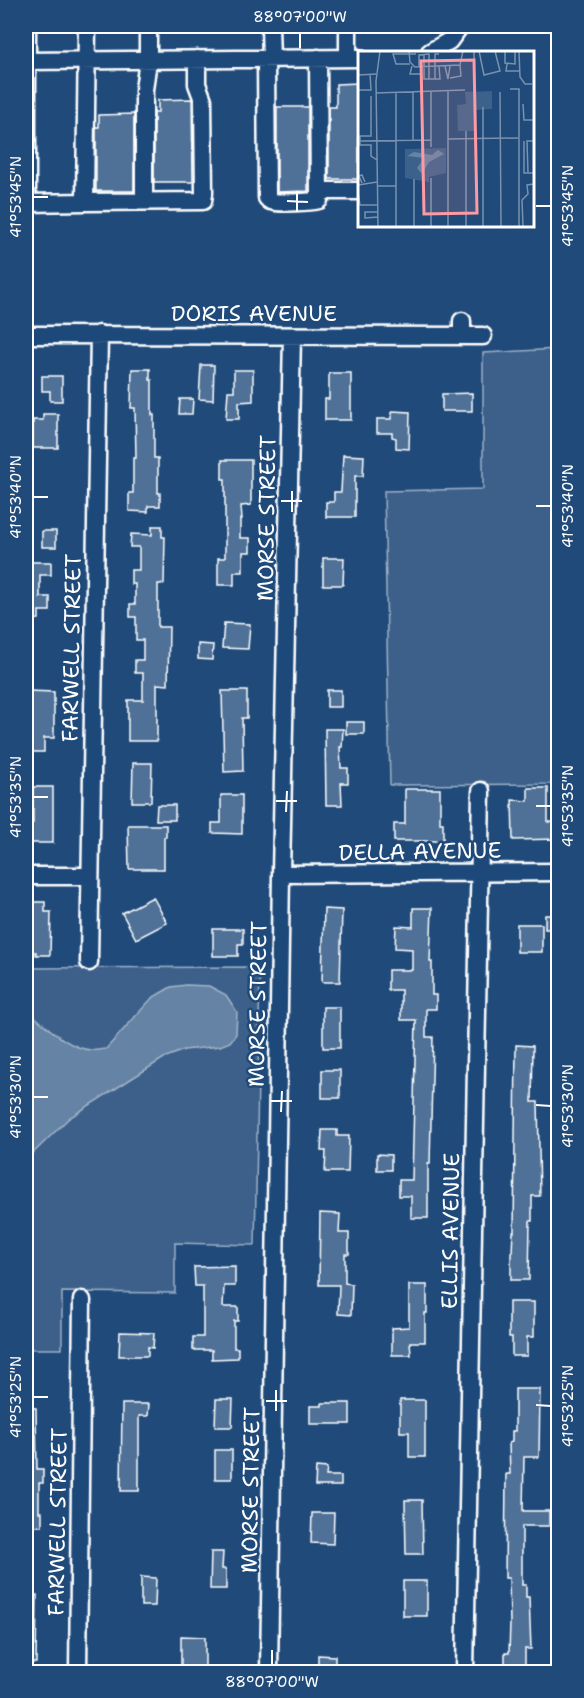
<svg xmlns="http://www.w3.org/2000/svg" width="584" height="1698" font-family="'Shantell Sans',sans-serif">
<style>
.green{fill:#3c618b;stroke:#9eb0c5;stroke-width:1.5}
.water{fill:#6583a4;stroke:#a3b5c8;stroke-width:1.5}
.building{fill:#507197;stroke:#fff;stroke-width:1.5}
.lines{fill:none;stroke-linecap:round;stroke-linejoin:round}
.minor-casing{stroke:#fff;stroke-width:21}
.minor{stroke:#1f4a7a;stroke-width:16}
.ticks{fill:none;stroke:#fff;stroke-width:2}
.labels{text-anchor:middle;stroke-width:5;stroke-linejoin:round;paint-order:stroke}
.street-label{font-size:22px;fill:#fff;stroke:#1f4a7a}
.inset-road{fill:none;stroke:#7992af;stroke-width:1.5}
.view{fill:#ff9aa2;fill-opacity:0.15;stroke:#ff9aa2;stroke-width:3}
.inset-edge{fill:none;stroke:#fff;stroke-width:3}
.neatline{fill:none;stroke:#fff;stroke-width:2}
.ticks-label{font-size:15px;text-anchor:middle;fill:#fff}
</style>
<rect width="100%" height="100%" fill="#1f4a7a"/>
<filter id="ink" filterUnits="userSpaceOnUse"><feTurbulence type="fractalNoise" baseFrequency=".0167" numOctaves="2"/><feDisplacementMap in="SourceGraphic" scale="12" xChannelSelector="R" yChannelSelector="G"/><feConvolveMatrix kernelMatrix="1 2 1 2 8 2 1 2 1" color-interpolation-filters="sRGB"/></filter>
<g filter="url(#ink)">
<path class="green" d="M558,349V784L390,785L384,491L483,489V353Z
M260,967L255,1245L175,1243V1293L62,1292V1349H26V968Z"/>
<path class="water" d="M186,985L209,986L226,995L237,1012L236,1034L230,1042L220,1046L184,1050L164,1058L69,1118L26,1160V1011L29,1012C47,1026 67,1048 91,1050C96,1051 101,1049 106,1049L152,998L171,987Z"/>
<path class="building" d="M359,83V179H329V107H336V84Z
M192,99L193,182H154V112H158V100Z
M277,107H308V191L277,192Z
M134,114V191H96V127H99V115Z
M201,365H214L213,400L199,399Z
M132,369H150V380H152V415H154V458H158V493H160V506H148V512L129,511V493H133V458H136L135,408H131Z
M234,370H253V401L239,402V419H226L228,391H234Z
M329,373H351V420H325V399H329Z
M42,376H62V401H50V391H42Z
M472,393V411H442V394Z
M180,399H193L192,414H179Z
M392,411L410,412L409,449L396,448V438L392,437V433H377V419H392Z
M43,414H58V448H33V420H43Z
M343,455L364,456L363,476H355V517H326V502H334V492H341Z
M222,460H251V505L241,506L242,519H240V538H250V552H243V572H234V585H218V558H225V479H222Z
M152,526H162V537H165L164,584H158V627H169L168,685L157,684V741H128V700H143V673H135V660H143V640H136V617H130V604H135V584H131V570H139V547H130L131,534L152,535Z
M42,531H56V547H42Z
M323,558H344L343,585H323Z
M26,562H51V575H40V597H50V611H39V619L26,620Z
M224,623L250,624L248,649L222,648Z
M198,644L213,645L212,660L198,659Z
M327,690H341V707H327Z
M28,691L54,692V738H44V752H26V724H28Z
M222,691H247V718H242L243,771L224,772Z
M346,722H364V734H346Z
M325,729H343L342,747H340L341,768H348V783H341L342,805H326Z
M133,763H152L151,802H132Z
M33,787H53V843H26V823H33Z
M528,788H548V822H558V839L513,840L512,800L528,801Z
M405,789H440V823H443V841H394V824H405Z
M221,795H242V834L212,833V823H221Z
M157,805H175V820H156Z
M128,825H166V837H164V869H129Z
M153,897L167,923L136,939L122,913Z
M26,902H45V912H51L50,955H36V952H26Z
M413,908H432L430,962H432V995H436V1009H426V1037H433L430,1164H428V1218H411V1196H399V1180H412L416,1020H401V990H388V970H412V949L395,948L396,926L413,927Z
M324,909L342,910L340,982H322Z
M545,915H558V929H545Z
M517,924H542V952H517Z
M213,929H243V944H238V956H213Z
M323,1007H340V1048H323Z
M516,1045L533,1046L532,1102H538L540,1196H532V1221H530L529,1280H511V1252H512L513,1232H514Z
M322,1070H340V1098H322Z
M322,1130H337V1136H349L348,1172H325L326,1151H321Z
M377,1154L391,1155V1170H377Z
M320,1213L340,1214L339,1233H349V1254H345V1283L352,1284L351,1315L338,1314L339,1285H319Z
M235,1266V1286H224L223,1307H238V1321H234V1348H238V1358L212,1359V1350H193V1337H203V1286H195L194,1267Z
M409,1285H427V1313H425V1342H410L411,1355H392V1328L409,1327Z
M509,1302H534V1337H527V1356H512V1337H509Z
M120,1332L154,1333L153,1348L148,1347V1356H119Z
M515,1389H540L539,1457H524L523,1511H549V1526H522V1585H526V1597H529L531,1649H525V1672H505V1653H509L510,1623L509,1578H505L506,1474H510L509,1443L512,1442V1431H515Z
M216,1399H233L232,1427H215Z
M400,1400H425V1457H409V1432H400Z
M322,1403H350V1424H310V1406H322Z
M122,1404H149L148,1416H139V1491H121Z
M26,1407L36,1408L37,1469H43V1483H39V1512H42V1526H26Z
M215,1450H232V1479H215Z
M316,1467L327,1468L326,1476H341V1486H315Z
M405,1500H422L423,1554H406Z
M312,1513H334L333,1544L311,1543Z
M211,1552H223L222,1569H226V1589H210Z
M141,1577L156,1578L155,1606H141Z
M403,1581H427V1616H403Z
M26,1595H37L36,1663H26Z
M181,1636L205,1637V1672H181Z
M318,1655L335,1656V1672H318Z"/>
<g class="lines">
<defs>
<path id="minor" d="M27,26V203L85,202
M87,26L85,202L203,201L204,193L203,100L197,84V59
M270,26L271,59
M430,52L449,41L460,26
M348,58V26
M266,59L267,198C268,199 269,201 271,201C278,204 312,202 319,200L318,58
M26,61L359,58
M320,191H359
M144,201V90L148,60V26
M26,335L483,336
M462,336V321
M281,874L558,872
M26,876H90
M89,962L99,334
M78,1672L82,1300
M269,1672L281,874L292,336
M465,1672L481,791"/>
</defs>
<use href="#minor" class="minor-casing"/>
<use href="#minor" class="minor"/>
</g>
</g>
<path class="ticks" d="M300,48V33M33,197H48M287,201L308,202M536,206H551M297,212V191M33,497H48M281,501H302M536,506H551M292,512V491M33,797H48M276,801H297M536,806H551M286,812L287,791M33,1097H48M271,1101H292M536,1105L551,1106M281,1112L282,1091M33,1397H48M266,1401H287M536,1405L551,1406M276,1411V1390M272,1665V1650"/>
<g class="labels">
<g class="street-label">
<text x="254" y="321">DORIS AVENUE</text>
<text transform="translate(266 518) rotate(-89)" y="8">MORSE STREET</text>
<text transform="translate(71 648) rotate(-89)" y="8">FARWELL STREET</text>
<text transform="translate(420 851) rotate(-1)" y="8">DELLA AVENUE</text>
<text transform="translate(257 1004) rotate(-89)" y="8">MORSE STREET</text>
<text transform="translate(450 1231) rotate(-89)" y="8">ELLIS AVENUE</text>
<text transform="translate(250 1490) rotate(-89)" y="8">MORSE STREET</text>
<text transform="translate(57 1522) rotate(-89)" y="8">FARWELL STREET</text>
</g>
</g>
<g transform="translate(358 51)">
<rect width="176" height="176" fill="#1f4a7a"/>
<path d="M134,40V58L116,59V80H100L99,54L108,53L107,41ZM88,97V122L71,126V131L47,127V98Z" fill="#3c618b"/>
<path d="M80,99L86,103L71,111L64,123L59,117L66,107L49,105L56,101L74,104Z" fill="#6583a4"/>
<path class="inset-road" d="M51,0L52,11L57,16L102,14L105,0M121,0L126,24L142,20L137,0M147,0V12L157,13V0M161,0L162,26L167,33H174M66,3V28H71M105,9H116V0M52,13H38L35,3H58M149,13L148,20H161M54,15L52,23H64M61,15V4L71,3V28H82L81,15M87,15L90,28L92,15M0,24L18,23M92,27L103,25L102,14M77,28V3H81M0,30V39H13L12,23M152,38H161V175M55,40V89M73,40V96M90,40V175M38,41V175M142,41L143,175M18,42L107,39M13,45V85H2V94H13V105L19,109M165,53L166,69H176M125,56V175M90,88L160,87M2,90L73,89M166,90V122H170M176,90H169L170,122H176M56,128V175M4,132L1,125L4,124L7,131M0,134L19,131M19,135H38M0,141L2,154H19M20,161H7V167L20,166M20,175L18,30L22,0M73,175V127M108,175V80M165,175L164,149L170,143L169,134L176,133"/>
<path class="view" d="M116,9L119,162L66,163L63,10Z"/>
<rect width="176" height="176" class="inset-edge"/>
</g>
<rect width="584" height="1698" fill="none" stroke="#1f4a7a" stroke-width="66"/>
<rect x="33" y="33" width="518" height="1632" class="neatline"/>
<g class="ticks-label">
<text x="300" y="22">88°07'00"W</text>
<text transform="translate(16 197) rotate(-90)" y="5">41°53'45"N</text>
<text transform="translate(568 206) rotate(-90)" y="5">41°53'45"N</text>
<text transform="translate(16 497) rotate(-90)" y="5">41°53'40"N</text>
<text transform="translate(568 506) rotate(-90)" y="5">41°53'40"N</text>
<text transform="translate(16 797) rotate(-90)" y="5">41°53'35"N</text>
<text transform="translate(568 806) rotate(-90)" y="5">41°53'35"N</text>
<text transform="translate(16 1097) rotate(-90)" y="5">41°53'30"N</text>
<text transform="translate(568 1106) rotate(-90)" y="5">41°53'30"N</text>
<text transform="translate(16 1397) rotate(-90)" y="5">41°53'25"N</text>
<text transform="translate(568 1406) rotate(-90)" y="5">41°53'25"N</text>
<text x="272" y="1687">88°07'00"W</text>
</g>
</svg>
